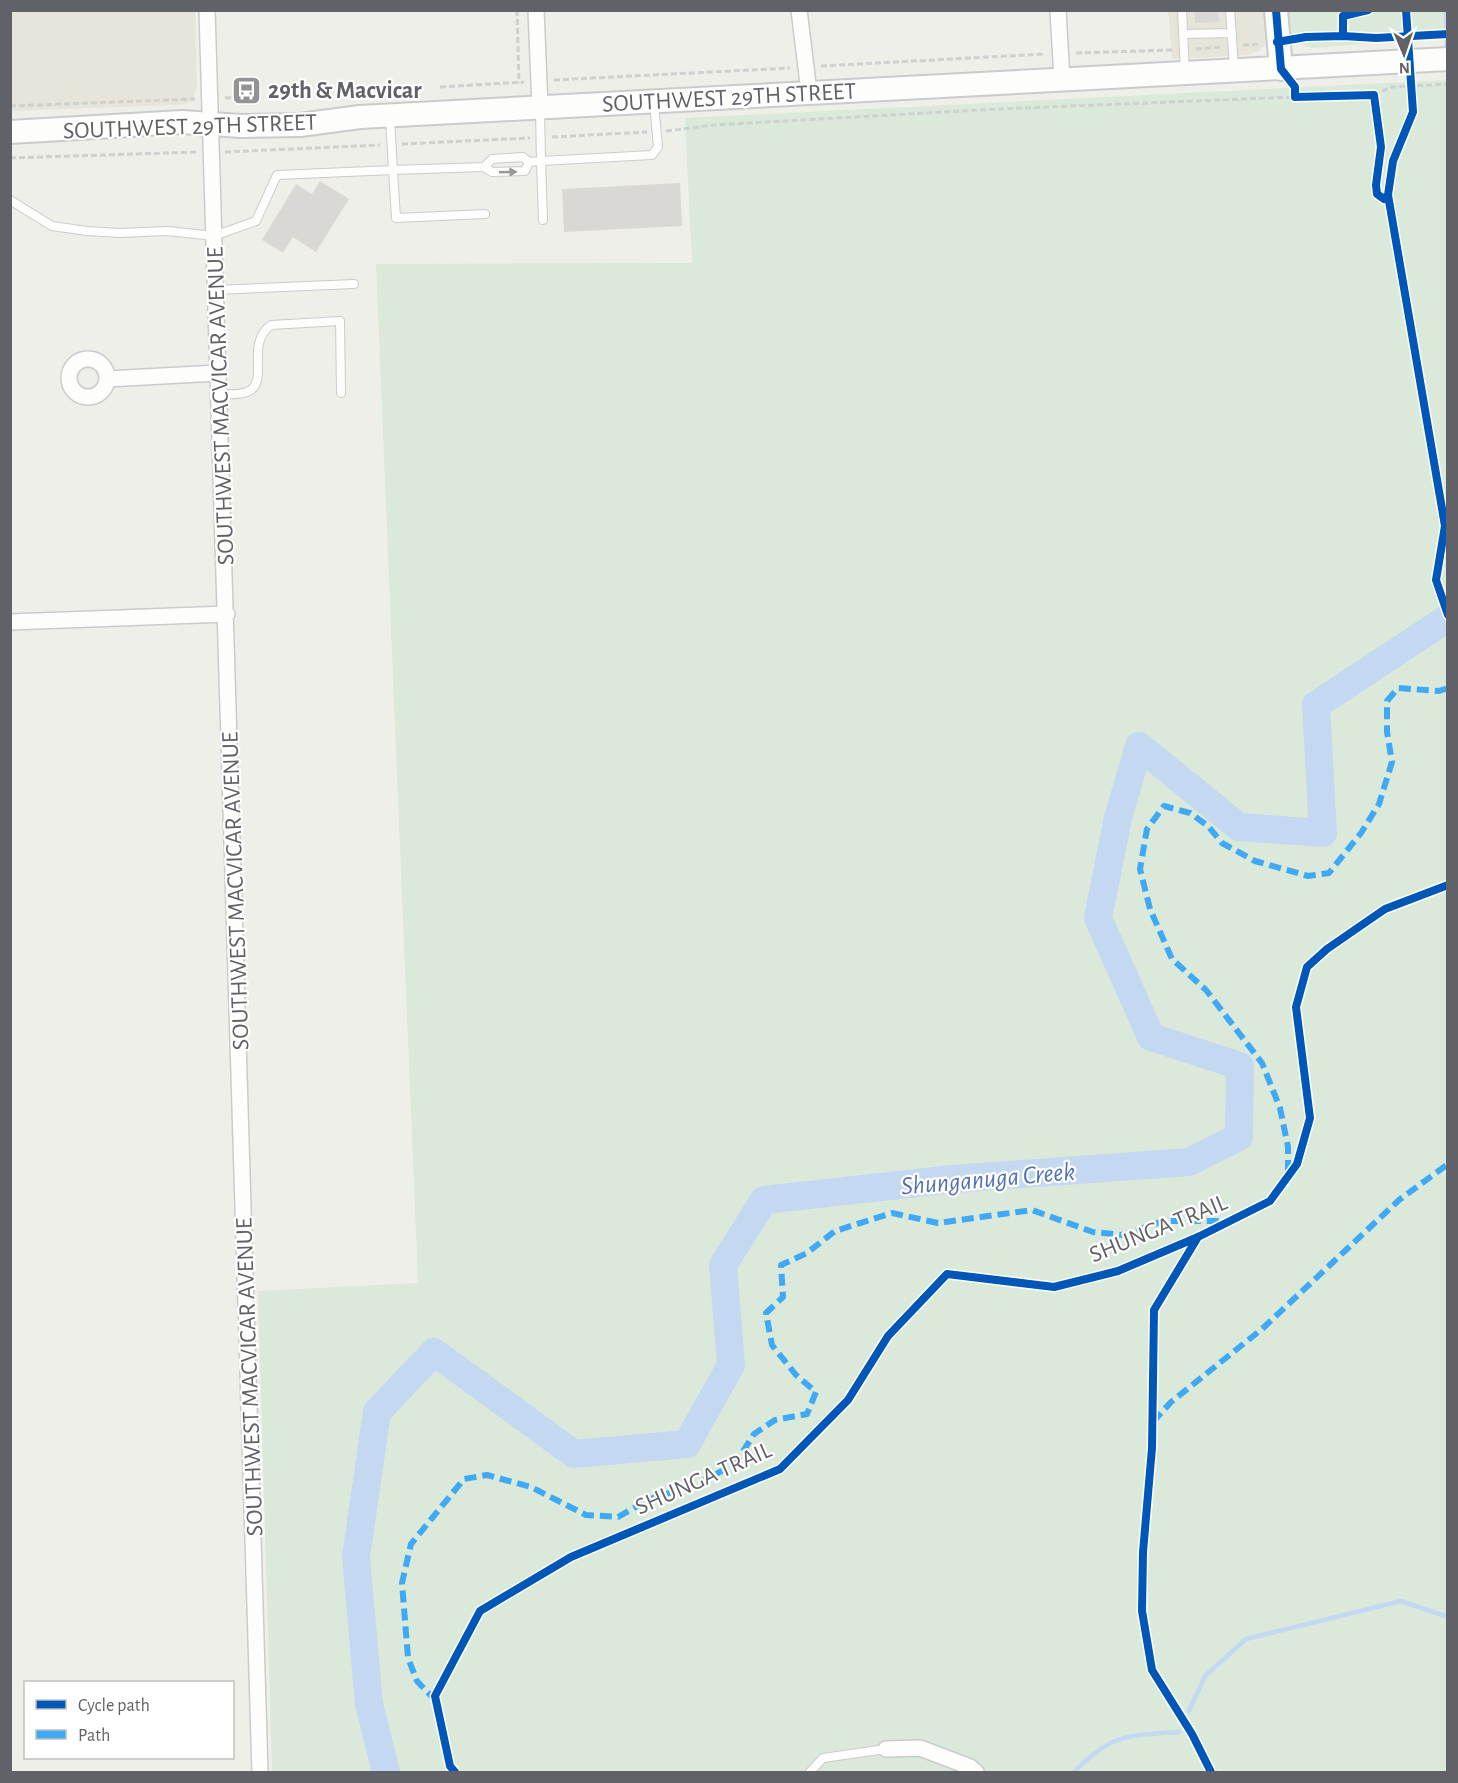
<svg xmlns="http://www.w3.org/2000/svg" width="1458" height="1783" font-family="'Alegreya Sans',sans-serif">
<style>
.commercial{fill:#e7e5d9}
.green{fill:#dae9da}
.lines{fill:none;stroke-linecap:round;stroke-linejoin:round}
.stream{stroke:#c5d8f2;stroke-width:4.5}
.river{stroke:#c5d8f2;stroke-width:28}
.building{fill:#d9d8d5}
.lane-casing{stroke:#cbcbcb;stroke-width:10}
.street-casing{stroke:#cbcbcb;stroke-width:18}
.secondary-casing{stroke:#cacbcb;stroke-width:26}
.path{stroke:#cdd1cf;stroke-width:3;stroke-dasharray:6 3;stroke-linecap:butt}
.lane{stroke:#fdfdfc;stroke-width:8}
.street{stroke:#fdfdfc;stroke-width:15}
.secondary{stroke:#fdfdfc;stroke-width:22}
.quiet{stroke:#3fa9f5;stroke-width:6;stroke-dasharray:12 6;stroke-linecap:butt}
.cycleway-casing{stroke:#fff;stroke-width:11}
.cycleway{stroke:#0057b8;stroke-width:8}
.oneway{fill:#97989b}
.labels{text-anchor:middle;stroke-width:4.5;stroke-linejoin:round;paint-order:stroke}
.poi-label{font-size:24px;font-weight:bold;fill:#606267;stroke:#fff;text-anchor:start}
.street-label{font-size:24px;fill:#606267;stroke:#fff}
.water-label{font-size:26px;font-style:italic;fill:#5472b0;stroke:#fff}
</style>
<rect width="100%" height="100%" fill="#efefea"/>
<path class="commercial" d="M10,11H195L197,86L194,96L188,103L178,105L11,111Z
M1168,11H1264L1266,44L1259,51L1247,55L1172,59Z"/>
<path class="green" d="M1287,11H1447V37L1312,48C1288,40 1289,34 1287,11Z
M1447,80V1772H1222L1219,1768V1772H272L258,1291L418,1283L376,264L692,263L685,118Z"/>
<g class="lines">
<path class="stream" d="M1446,10L1447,53
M1189,1711L1205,1676L1246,1639L1401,1601L1448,1617
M1074,1772C1111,1734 1128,1735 1179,1732"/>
<path class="river" d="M386,1772L369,1704L356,1557L377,1412L434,1352L574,1454L687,1444L731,1365L723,1265L764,1200L953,1179L1189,1162L1239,1137L1240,1066L1151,1037L1098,918L1118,818L1139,746L1239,827L1323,833L1316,705L1448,618"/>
</g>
<path class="building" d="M1194,10H1218L1219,22L1195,23Z
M320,181L349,199L316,252L293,237L283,253L262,240L296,184L312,194Z
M680,183L682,226L564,232L562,189Z"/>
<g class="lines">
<defs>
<path id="lane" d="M1182,10L1185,72
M1230,10L1234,67
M1184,34L1232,33
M540,110L541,161L652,155L658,147L654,103
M484,167L492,159L523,157L529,162L541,161L543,220
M10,200L52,226L87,231L120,233L167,231L214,236L256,221L277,175L393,170L390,118
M485,214L396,218L393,170L484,167L492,172L525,171L529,162
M215,290L354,284
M218,395C227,394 239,395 247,392C271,382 244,345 271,325L340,321L341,393
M810,1772L823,1758L886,1749"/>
<path id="street" d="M207,10L260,1772
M536,10L540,107
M799,10L809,92
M1058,10L1062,79
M69 378a19 19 0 1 1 38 0a19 19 0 1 1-38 0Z
M107,379L218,373
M10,622L227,614
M886,1749L920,1748L970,1767L976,1772"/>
<path id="secondary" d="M1276,10L1281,69
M10,132L182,122L241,126L300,125L360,117L1448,59"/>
</defs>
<use href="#lane" class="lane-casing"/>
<use href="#street" class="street-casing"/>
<use href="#secondary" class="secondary-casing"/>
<path class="path" d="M517,10L519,83
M1343,36L1376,38L1448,34
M1243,45L1261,44
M1196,49L1222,47
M1076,53L1174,50
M821,66L1045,54
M554,80L790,68
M440,87L524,82
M1374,95L1391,87L1448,84
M225,98L242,97L247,90
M10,106L195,99
M666,131L714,125L998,109L1295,97
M552,137L647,132
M402,144L530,138
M225,152L380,145
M10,158L198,152"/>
<use href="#lane" class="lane"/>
<use href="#street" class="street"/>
<use href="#secondary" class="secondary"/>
<path class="quiet" d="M1288,1172V1147L1280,1108L1262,1063L1206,990L1172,959L1150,909L1140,869L1147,829L1164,806L1190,813L1208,826L1222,843L1255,861L1308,876L1329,873L1361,833L1379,804L1392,762L1387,732V701L1398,688L1439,691L1448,688
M1153,1422L1171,1402L1262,1329L1399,1200L1448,1164
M436,1701L417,1681L408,1658L402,1583L411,1544L464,1479L487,1475L531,1487L586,1515L618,1517L650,1499L697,1484L735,1464L754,1434L775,1420L807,1414L816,1392L796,1375L772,1345L766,1313L783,1297L781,1265L807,1253L835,1231L892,1213L938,1223L1032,1210L1093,1232L1123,1235L1163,1221H1223"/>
<defs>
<path id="cycleway" d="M1276,10L1281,69L1295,87V97L1374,95L1381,147L1376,185L1377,194L1384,199L1388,195
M1406,10L1413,112L1393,161L1388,195L1445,526L1436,580L1448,615
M1343,36L1376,38L1448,34
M1277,42L1306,37L1343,36V16L1368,10
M1198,1237L1154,1310L1152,1448L1143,1552L1142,1611L1152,1670L1192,1734L1211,1772
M455,1772L450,1766L435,1696L480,1611L571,1557L780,1469L848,1400L888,1336L947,1274L1054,1287L1118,1271L1198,1237L1270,1201L1297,1164L1310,1118L1296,1007L1307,967L1327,949L1385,909L1448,885"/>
</defs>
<use href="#cycleway" class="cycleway-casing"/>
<use href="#cycleway" class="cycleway"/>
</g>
<defs><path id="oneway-solid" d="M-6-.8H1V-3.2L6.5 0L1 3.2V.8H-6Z" transform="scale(1.5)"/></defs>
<use class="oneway" href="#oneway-solid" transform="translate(508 172) rotate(-2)"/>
<defs>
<symbol id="bus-square" viewBox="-11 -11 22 22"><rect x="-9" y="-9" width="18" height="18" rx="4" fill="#929395" stroke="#fff"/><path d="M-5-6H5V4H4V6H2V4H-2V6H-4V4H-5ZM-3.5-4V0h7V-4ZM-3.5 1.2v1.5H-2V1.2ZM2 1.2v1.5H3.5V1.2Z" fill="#fff"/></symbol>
</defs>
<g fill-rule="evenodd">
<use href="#bus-square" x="230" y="74" width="33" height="33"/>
</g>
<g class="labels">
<g class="poi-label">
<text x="268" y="98">29th &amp; Macvicar</text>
</g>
<g class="street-label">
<text transform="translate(729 97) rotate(-3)" y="8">SOUTHWEST 29TH STREET</text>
<text transform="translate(190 126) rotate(-2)" y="8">SOUTHWEST 29TH STREET</text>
<text transform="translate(220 406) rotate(-92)" y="8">SOUTHWEST MACVICAR AVENUE</text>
<text transform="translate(235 891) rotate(-92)" y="8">SOUTHWEST MACVICAR AVENUE</text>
<text transform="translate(1158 1228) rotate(-22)" y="8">SHUNGA TRAIL</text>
<text transform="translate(249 1377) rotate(-92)" y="8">SOUTHWEST MACVICAR AVENUE</text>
<text transform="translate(703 1478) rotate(-24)" y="8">SHUNGA TRAIL</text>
</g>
<g class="water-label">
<text transform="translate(988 1178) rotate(-5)" y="9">Shunganuga Creek</text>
</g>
</g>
<rect width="1458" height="1783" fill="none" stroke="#606267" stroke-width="24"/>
<rect x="24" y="1681" width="210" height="78" fill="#ffffff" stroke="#bfc0c2" stroke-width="1.5"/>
<rect x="36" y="1700" width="30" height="9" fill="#0057b8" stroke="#bfc0c2" stroke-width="1.5"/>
<text x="78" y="1711" font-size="18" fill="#606267">Cycle path</text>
<rect x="36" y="1730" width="30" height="9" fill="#3fa9f5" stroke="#bfc0c2" stroke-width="1.5"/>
<text x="78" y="1741" font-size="18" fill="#606267">Path</text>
<g transform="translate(1404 54) rotate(178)" stroke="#ffffff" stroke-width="4.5" paint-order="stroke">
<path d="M0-4.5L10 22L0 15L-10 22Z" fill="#606267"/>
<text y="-9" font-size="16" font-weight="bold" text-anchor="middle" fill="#606267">N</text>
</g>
</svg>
